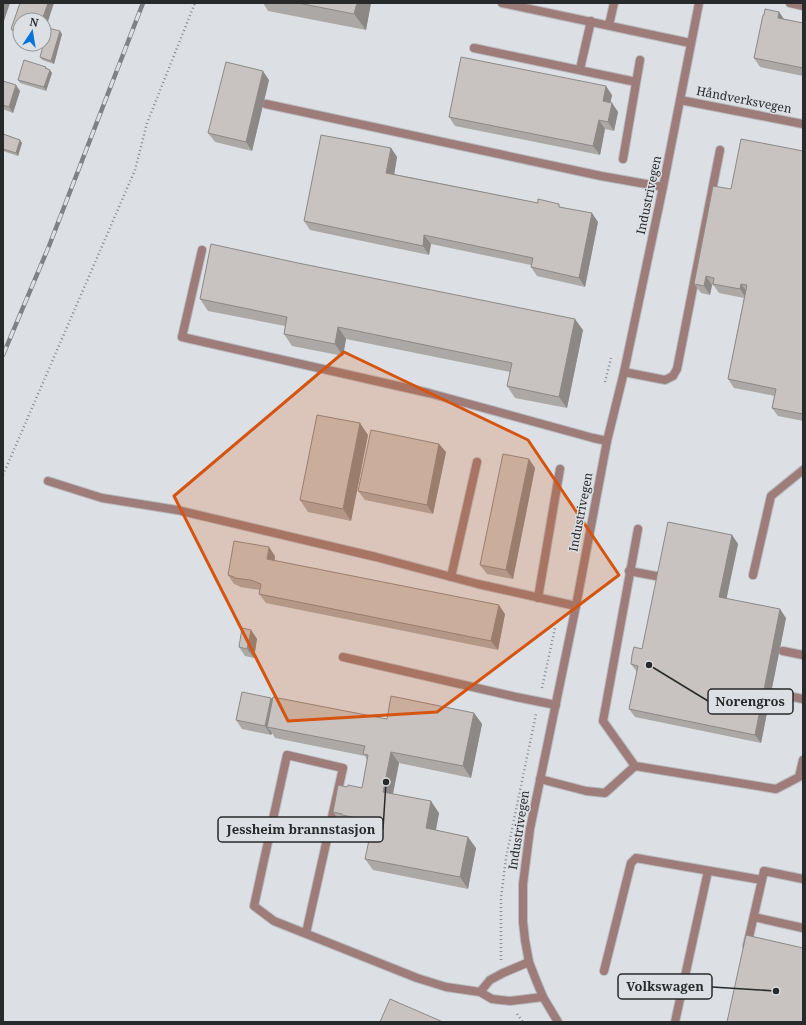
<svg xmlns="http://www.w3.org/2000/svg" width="806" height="1025" font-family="'Noto Serif',serif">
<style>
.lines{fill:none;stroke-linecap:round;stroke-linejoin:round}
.service-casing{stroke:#b8bbbf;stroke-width:10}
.minor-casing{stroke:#b8bbbf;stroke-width:10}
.path{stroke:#86898b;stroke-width:2.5;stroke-dasharray:1 3;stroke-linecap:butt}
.service{stroke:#9d7c79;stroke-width:8}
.minor{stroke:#9d7c79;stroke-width:8}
.rail-casing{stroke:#7f8284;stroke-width:4.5}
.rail{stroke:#dce0e4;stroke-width:3;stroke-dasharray:9;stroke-linecap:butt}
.wall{fill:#aca8a5}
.shaded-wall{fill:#8c8886}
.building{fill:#c8c3c0;stroke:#8c8886}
.marked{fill:#d5540f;fill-opacity:0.2;stroke:#d5540f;stroke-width:3;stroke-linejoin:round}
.labels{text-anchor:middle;stroke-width:3;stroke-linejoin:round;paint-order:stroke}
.street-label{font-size:12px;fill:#27292a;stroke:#dce0e4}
.leader{fill:none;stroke:#27292a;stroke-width:1.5}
.callout-dot{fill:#27292a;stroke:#dce0e4;stroke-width:1.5}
.callout{fill:#dce0e4;stroke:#27292a;stroke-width:1.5}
.callout-label{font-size:13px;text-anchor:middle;font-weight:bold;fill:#27292a}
</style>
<rect width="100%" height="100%" fill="#dce0e4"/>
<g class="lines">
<defs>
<path id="service" d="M502,3L690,43
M790,3L803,6
M609,25L614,3
M474,48L636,82
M580,69L591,21
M266,104L601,176L663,187
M623,159L640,60
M202,250L182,337L429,393L593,438L607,441
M624,372L665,380L673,376L677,369L720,150
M48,481L102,498L177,510L376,557L478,584L576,606
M629,571L656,576
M753,575L771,496L803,470
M451,577L477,462
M538,598L560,469
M783,651L803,655
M343,657L516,697L556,705
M774,693L803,699
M635,766L603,721L638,529
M540,779L586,791L605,793L635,766L776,789L799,777L803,760
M754,917L803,928
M306,933L343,768L287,755L254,906L274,921L417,978L446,987L480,992L492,999L510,1001L543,997
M747,946L764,871L803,879
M604,971L631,863L636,858L762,880
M480,992L490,980L503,973L529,962
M675,1022L708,871"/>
<path id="minor" d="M680,100L803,124
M558,1022L543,997L536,980L529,962L525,940L523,922V884L530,829L576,606L607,441L624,372L663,187L699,3"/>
</defs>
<use href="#service" class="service-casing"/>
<use href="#minor" class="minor-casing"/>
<path class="path" d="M605,382L611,358
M3,475L135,170L147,123L195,3
M542,688L555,628
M501,960V898L506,858L536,714
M517,1014L523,1022"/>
<use href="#service" class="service"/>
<use href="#minor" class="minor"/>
<defs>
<path id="rail" d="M3,355L49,246L143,3"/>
</defs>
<use href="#rail" class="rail-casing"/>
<use href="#rail" class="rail"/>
</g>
<path class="wall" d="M263,3H371L366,30L268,11Z
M779,12L784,19L803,23V76L760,67L754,58L764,15Z
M20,20V37L15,35L11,29Z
M62,34L54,64L42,60L40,57Z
M46,67L52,73L46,91L20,83L18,80Z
M269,80L252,151L215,142L208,133Z
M3,81L20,91L13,113L3,109Z
M612,95L610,103H612L618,112L614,131L605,129L600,155L455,126L449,117Z
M3,134L20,140L22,143L18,156L3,151Z
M391,148L397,157L394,174L538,203L561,207L598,222L585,287L537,276L531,267V265L431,244L429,255L310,230L304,221Z
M803,151V421L778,416L772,408L775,396L734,388L728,379L744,298L719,293L714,286L712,285L710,295L701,293L694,284L731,189Z
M200,299L583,330L567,408L515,398L507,386L510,372L346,339L343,356L292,346L284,334L285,326L208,311Z
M368,435L351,521L308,512L300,500Z
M439,444L446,452L433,514L365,500L358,491Z
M529,459L535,468L513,579L487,574L480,565Z
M732,535L738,544L726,599L786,618L761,743L635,717L629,709L637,672L631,664L642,649Z
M275,556V561L505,614L498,650L266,603L259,594L260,590L240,587L239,586L234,584L228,575Z
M251,630L257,639L254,658L245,656L239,647Z
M271,698L273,700L387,719L474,713L482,724L471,778L399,763L393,794L439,813L436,830L476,848L468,889L373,870L365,859L371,831L350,827L349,825L341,823L333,812L347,787L362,788L367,760L365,756L275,738L272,733L271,735L242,729L236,720Z"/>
<path class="shaded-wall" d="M4,3H10L3,24V5Z
M48,3H54L44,34V20H42Z
M357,3H371L366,30L354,14Z
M779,12L785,21L778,18Z
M60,31L62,34L54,64L51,61Z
M50,70L52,73L46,91L44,87Z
M263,71L269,80L252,151L246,142Z
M16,85L20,91L13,113L9,107Z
M606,86L612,95L609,110L603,101Z
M612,103L618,112L614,131L608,122Z
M599,120L605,129L600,155L593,146Z
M20,140L22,143L18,156L16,153Z
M391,148L397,157L393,182L386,173Z
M592,213L598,222L585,287L579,278Z
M424,235L431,244L429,255L423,246Z
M706,276L712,285L710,295L704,286Z
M741,284L747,292L746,298L740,289Z
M575,319L583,330L567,408L559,397Z
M338,327L346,339L343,356L335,344Z
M360,423L368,435L351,521L343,509Z
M439,444L446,452L433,514L427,505Z
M529,459L535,468L513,579L506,570Z
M732,535L738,544L725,606L719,597Z
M269,547L275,556L273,568L267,559Z
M499,605L505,614L498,650L491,641Z
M780,609L786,618L761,743L755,735Z
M251,630L257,639L254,658L247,649Z
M271,698L277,706L267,727L272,733L271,735L265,726Z
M474,713L482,724L471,778L463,766Z
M391,752L399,763L391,803L383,792Z
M431,801L439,813L434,840L426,828Z
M468,837L476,848L468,889L460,877Z"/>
<path class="building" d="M20,3H48L42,20H20V32L11,29Z
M298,3H357L354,14Z
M765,9L779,12L778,18L803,23V68L754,58L763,15H764Z
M48,28L60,31L51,61L40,57Z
M461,57L606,86L603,101L612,103L608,122L599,120L593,146L449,117Z
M24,60L46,67L45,68L50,70L44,87L18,80Z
M226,62L263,71L246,142L208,133Z
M3,81L16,85L9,107L3,105Z
M3,134L20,140L16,153L3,149Z
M321,135L391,148L386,173L538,203V199L559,204V207L592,213L579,278L531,267L533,258L424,235L423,246L304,221Z
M741,139L803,151V414L772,408L776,389L728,379L747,285L741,284L740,289L713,284L714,278L706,276L704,286L694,284L713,186L731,189Z
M211,244L298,263L575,319L559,397L507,386L512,363L338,327L335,344L284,334L287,317L200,299Z
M317,415L360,423L343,509L300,500Z
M371,430L439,444L427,505L358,491Z
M503,454L529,459L506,570L480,565Z
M668,522L732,535L719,597L780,609L755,735L629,709L638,666L631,664L632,655L634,647L642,649Z
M234,541L269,547L267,559L499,605L491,641L259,594L261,584L251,580L234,578V577L228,575Z
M242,628L251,630L247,649L239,647Z
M242,692L271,698L265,726L236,720Z
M391,696L474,713L463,766L391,752L383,792L431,801L426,828L468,837L460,877L365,859L373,821L342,815V814L333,812L338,785L347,787L348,785L362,788L368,755L363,754L365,746L267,727L273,697L387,719Z
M746,935L803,948V1022H727Z
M390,999L443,1022H380Z"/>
<path class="marked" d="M344,352L528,440L619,575L437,712L288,721L174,496Z"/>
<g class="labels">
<g class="street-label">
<text transform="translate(744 100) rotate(11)" y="4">Håndverksvegen</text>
<text transform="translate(649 195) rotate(-78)" y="4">Industrivegen</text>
<text transform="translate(581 512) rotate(-79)" y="4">Industrivegen</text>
<text transform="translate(519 830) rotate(-81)" y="4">Industrivegen</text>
</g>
</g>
<path class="leader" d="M649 665L708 701M386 782L383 829M776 991L712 987"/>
<g class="callout-dot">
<circle cx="649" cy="665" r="4"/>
<circle cx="386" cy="782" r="4"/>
<circle cx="776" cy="991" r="4"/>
</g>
<g class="callout">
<rect x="708" y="689" width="85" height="25" rx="4"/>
<rect x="218" y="817" width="165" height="25" rx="4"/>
<rect x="618" y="974" width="94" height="25" rx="4"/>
</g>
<g class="callout-label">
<text x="750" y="706">Norengros</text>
<text x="301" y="834">Jessheim brannstasjon</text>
<text x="665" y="991">Volkswagen</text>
</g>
<rect width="806" height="1025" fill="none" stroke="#27292a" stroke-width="8"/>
<g transform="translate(32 32) rotate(12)"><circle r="19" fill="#dce0e4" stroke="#94979a"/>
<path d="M0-3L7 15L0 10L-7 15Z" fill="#0575dc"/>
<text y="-6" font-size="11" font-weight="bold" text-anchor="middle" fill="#27292a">N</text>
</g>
</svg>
